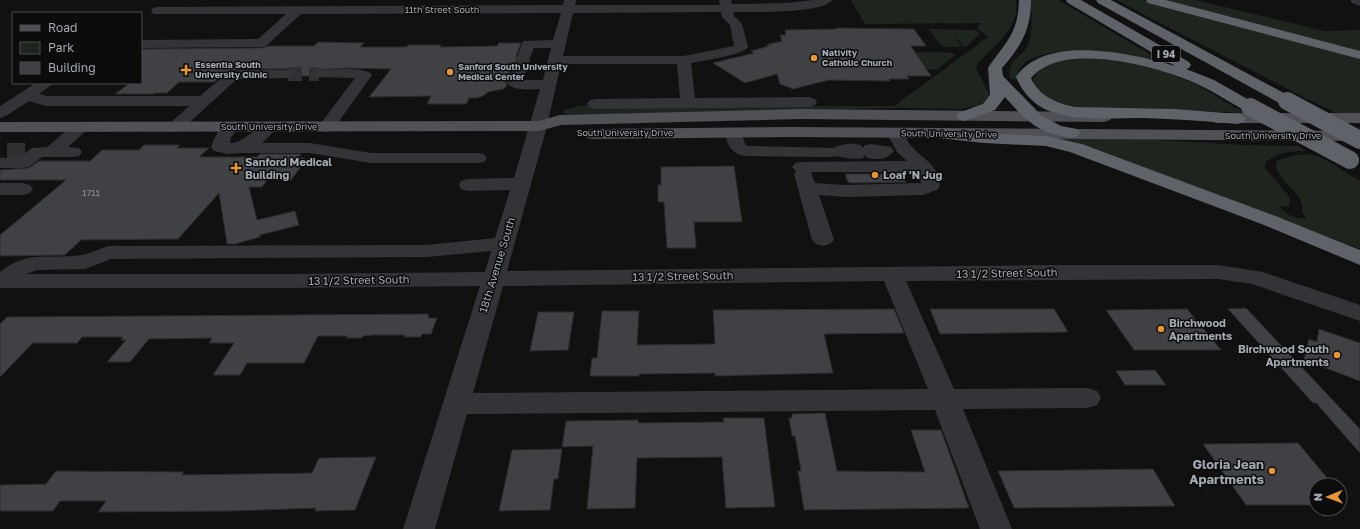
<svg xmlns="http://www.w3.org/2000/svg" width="1360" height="529" font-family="'Golos Text',sans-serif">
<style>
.green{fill:#1e251e}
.building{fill:#404145;stroke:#2b2c2e}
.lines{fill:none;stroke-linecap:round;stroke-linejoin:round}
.minor-tunnel-far1{stroke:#2e3032;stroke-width:14;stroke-dasharray:14 7;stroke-linecap:butt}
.minor-tunnel{stroke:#2e3032;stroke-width:18;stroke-dasharray:18 8;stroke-linecap:butt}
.minor{fill:#323437;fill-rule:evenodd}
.major{fill:#4f5156;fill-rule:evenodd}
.highway{fill:#5f6268;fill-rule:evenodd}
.highway-bridge{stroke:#5f6268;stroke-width:18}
.poi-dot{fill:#e79535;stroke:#0c0c0d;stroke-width:1.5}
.labels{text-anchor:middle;stroke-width:3;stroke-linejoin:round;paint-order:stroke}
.far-street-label{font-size:9px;fill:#a3aab2;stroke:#0c0c0d}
.far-poi-label{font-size:9px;font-weight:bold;fill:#a3aab2;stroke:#0c0c0d;text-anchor:start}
.number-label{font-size:9px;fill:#8a9097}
.shield{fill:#0c0c0d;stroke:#767b80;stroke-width:1}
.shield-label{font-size:10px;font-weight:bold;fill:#a3aab2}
.poi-label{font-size:11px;font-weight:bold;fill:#a3aab2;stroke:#0c0c0d;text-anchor:start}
.street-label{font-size:11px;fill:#a3aab2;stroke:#0c0c0d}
.near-poi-label{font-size:13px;font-weight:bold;fill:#a3aab2;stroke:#0c0c0d;text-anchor:end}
</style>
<rect width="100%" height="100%" fill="#111112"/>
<path class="green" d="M851,0H1016C1021,26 995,45 978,63L976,68L990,96L982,105L960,109L895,108L572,115L563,113L564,109C573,109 582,104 590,106H894L988,37L977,28L981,23L865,24Z
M1030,0H1058L1155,57L1154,60C1128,57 1017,35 1018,79H1010C1006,58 1022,59 1028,44C1033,34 1032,11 1030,0Z
M1116,0H1143L1360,57V113H1337L1309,100Z
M1158,0H1195L1325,31L1360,30V52Z
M928,29L976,30L980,34L967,46L965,47L954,36L962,47H943Z
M896,52H943L956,54L938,69L933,70L903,63Z
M1076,59C1116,58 1159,65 1195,84C1212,93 1229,104 1245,113L1162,109L1079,108C1066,106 1020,92 1038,72C1046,62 1064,61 1076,59Z
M1054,139H1140L1246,145L1298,146L1306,151C1290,151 1278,152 1266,162L1265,168L1288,195L1290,200L1289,207L1279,206C1287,216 1294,218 1307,219L1302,212C1306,191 1275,183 1276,162C1284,156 1308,152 1317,156C1332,162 1346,173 1360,181V249L1101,151Z"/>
<path class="building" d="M836,28L914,29L926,46H911L931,76H907L909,79H889L890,81L829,80L793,89L780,84L777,74L745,83L713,63L754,53L751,51L769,46L766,45L782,41L780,35H786L785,30L837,29Z
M318,42L364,43L360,47H407L408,45H441L440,47L497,46L499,43H521L516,56L518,60L515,66L513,67L505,81L507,86L503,89L488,92L483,96L476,98H469L466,104H427L431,96L369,97L391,69L347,68L314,70L311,73L312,76H295L296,73L294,70L288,69H241L226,72L214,82H179L167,93H155L153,94H115L130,83H141V49L261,48L269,46H314Z
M144,145H180L177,148H209L199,157H257L260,154H301L298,158H305L303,161H305L291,180H267L262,187H249L257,220L295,211L299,225L260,235V237L235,244H227L219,193L178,239L81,240L65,255L0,256V235L66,180H0V170L29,168L39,161H90L102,150H139Z
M734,166L742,222H694L696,248H667L664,202H658V185H661V167Z
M845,174H902L906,182L851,183L848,182Z
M1246,308L1360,429V453L1316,403H1313L1228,309Z
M894,309L904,333L824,334L833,373L715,376V373L639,374V376H590L592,358H597L602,311H639L637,345L715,344L713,310Z
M930,309H1054L1068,332L940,334Z
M1187,309L1221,350H1134L1106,310Z
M538,312H574L568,350L530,351Z
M429,314L428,318H437L431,334H422L421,337H404L405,335H373L363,336L362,338H346L348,336H318L304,363H247L240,375H213L234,343H209L212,338L149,339L130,362H107L126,340H121L123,337H82L77,343H33L0,377V324L7,317Z
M1319,329L1360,343V381L1304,360L1309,339L1317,342Z
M1155,370L1166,385H1125L1116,371Z
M825,413L837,471L925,472L911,430H941L969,508L804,510L798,471H801L795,436H792L789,418H792V414Z
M723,418H764L775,507L726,508L722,457L637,458L635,508L587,509L593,446L562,447L566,421L638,420V423L724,422Z
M1298,443L1333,485H1316V505H1246L1203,444Z
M562,449L558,479H554L550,510L499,511L512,450Z
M376,457L355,510L315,511L316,508L232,511L98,512L106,501H60L53,511H0V485L46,484L56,471L184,472L182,475L312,473L319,458Z
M1153,469L1175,506L1014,508L998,471Z"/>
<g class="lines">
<path class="minor-tunnel-far1" d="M519,71L524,57
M288,74H319"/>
<path class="minor-tunnel" d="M7,152H28"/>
<path class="minor" d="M564,0H576L575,5H720L719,0H731L732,4L787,3L814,0H832C822,14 751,12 733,12L734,16L742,24L748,47C741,56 704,60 691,63L695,98L809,97L815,99L817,102L815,105L809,107L595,109L589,107L587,104L589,101L595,99L680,98L677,64H561L547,126L507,271L1061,265H1218L1263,272L1360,305V321L1252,284L1218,279L906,281L954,389L1087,388L1097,391L1101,398L1097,405L1087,408L963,409L1012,529H980L935,410L467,414L435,529H403L480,286L286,288H0V272C29,249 49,260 81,255C90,254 99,249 108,246L427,245L495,238L510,190L468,191L461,189L459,185L461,181L468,179L514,178L540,89C529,89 513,92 506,82L514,68L519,67L524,68L526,71L523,80H543L551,48H534L529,60L524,61L519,60L517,57L523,41L553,40L561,13L301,14L266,46L261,47L141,48V40L258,39L286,14H153L151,11L153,8L157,7L563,5ZM721,12L722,17L730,25L734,46L684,56H563L573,13ZM491,251L485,272L286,274H26L37,270L85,269L111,259L427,257ZM884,281L928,389L473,393L503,286Z
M1350,0H1360V6L1352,3Z
M241,70H288L293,71L295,74L293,77L288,78L237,79L180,131L174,132L168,131L166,127L189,106H46L29,101L6,116L0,118V106L36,83H54L39,94L47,96H200L227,73Z
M319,70C330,70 366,66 372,75L332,131L326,132L320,131L318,127L355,78L314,77L312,74L314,71Z
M82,122L88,123L90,127L68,147L79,148L82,152L79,156L73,157H42L29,167L23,168H0V158H19L32,148L47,147L76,123Z
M232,122L238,123L240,127L231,137L230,143C248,143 258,119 276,123L278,127L262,143H310L371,153H478L484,154L487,158L484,162L478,163H371L310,153H241L228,154L214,151L211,147C215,136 220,125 232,122Z
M734,128L740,129L745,144L748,146L834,148C843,143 851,143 861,145L863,148L865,145L871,144L891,147L894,151C887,160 877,160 867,158L865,155L863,158C851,161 840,155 829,157L744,156C731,153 728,146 725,133L728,129Z
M896,128L902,129C906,135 907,142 911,146C924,160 939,165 940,186L937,190L923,195L845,197L819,195L834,240L830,244L823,246L816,244L812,240L794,174L796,171L792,167L795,163L801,162L907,161L897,152L887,133L890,129ZM811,172H918L921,183L845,185L815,183Z
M0,183H23L30,185L33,189L30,193L23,195H0Z"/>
<path class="major" d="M800,109L1104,112L1110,114L1112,117L1110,120L1104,122L800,119L561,125L539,131L0,132V122L538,121L560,115Z
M1216,113H1360V123H1216L1210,121L1208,118L1210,115Z
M791,127L1360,131V141L791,137L593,139L587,138L584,134L587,130L593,129Z"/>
<path class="highway" d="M1019,0H1031C1031,30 1021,46 1002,68L1003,76L1042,116L1061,126L1077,129L1080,133L1077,137C1070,138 1065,137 1058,135C1034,130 1021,115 1005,97L995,110L970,119L964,121L958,119L956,116L958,113L983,104L990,95L988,68C1006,41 1018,35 1019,0Z
M1066,0H1081L1189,62L1191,65L1189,68L1186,69L1214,80L1256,104L1258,107L1256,110L1250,112L1244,110C1226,100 1208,88 1188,80C1153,66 1090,51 1054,63C1045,66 1037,71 1031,78C1039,96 1056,103 1075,107L1174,109L1238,114L1244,116L1246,119L1244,122L1238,124C1206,121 1175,119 1143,118C1113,118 1080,121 1052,112C1034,106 1023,93 1016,77C1046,33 1133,54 1175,66L1068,3Z
M1096,0H1111L1293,98L1295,101L1293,104L1287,106L1281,104L1098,3Z
M1146,0H1166L1360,51V59L1148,3Z
M944,129L984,133L1046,136L1082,144L1278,217L1360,250V265L1264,225L1070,152L1046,146L984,143L938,138L935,134L938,130Z"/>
<path class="highway-bridge" d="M1287,101L1360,140
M1250,107L1350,160"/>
</g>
<g class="poi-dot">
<circle cx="814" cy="58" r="4"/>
<path d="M184 64h4v4h4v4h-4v4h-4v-4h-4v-4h4z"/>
<circle cx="450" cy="72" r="4"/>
<path d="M234 162h4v4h4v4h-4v4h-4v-4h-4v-4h4z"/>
<circle cx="875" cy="175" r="4"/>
<circle cx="1161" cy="329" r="4"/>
<circle cx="1337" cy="355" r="4"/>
<circle cx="1272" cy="471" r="4"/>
</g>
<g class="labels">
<g class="far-street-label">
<text x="442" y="13">11th Street South</text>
<text x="269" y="130">South University Drive</text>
<text x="625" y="136">South University Drive</text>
<text transform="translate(949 134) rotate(1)" y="3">South University Drive</text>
<text x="1273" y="139">South University Drive</text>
</g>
<g class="far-poi-label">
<text x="822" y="56">Nativity<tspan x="822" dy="10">Catholic Church</tspan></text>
<text x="195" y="68">Essentia South<tspan x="195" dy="10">University Clinic</tspan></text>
<text x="458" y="70">Sanford South University<tspan x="458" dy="10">Medical Center</tspan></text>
</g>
<g class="number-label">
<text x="91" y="196">1711</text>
</g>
<rect class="shield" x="1152" y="46" width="28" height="16" rx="3"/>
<g class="shield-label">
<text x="1166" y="58">I 94</text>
</g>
<g class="poi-label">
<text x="245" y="166">Sanford Medical<tspan x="245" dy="13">Building</tspan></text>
<text x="883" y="179">Loaf 'N Jug</text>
<text x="1169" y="327">Birchwood<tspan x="1169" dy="13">Apartments</tspan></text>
<text x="1329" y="353" text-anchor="end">Birchwood South<tspan x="1329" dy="13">Apartments</tspan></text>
</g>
<g class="street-label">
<text transform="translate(497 265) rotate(-73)" y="4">18th Avenue South</text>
<text transform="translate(1007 273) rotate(-1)" y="4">13 1/2 Street South</text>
<text transform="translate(683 276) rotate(-1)" y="4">13 1/2 Street South</text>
<text transform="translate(359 280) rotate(-1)" y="4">13 1/2 Street South</text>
</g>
<g class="near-poi-label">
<text x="1264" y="469">Gloria Jean<tspan x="1264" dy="15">Apartments</tspan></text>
</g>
</g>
<rect x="12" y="12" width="130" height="72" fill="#0c0c0d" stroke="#484b4f"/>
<rect x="20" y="25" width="20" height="6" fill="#4f5156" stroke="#484b4f"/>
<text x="48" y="32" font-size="12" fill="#a3aab2">Road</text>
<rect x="20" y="42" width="20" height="12" fill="#1e251e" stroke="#484b4f"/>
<text x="48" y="52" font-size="12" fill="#a3aab2">Park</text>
<rect x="20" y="62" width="20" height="12" fill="#404145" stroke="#484b4f"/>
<text x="48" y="72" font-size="12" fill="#a3aab2">Building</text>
<g transform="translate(1328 497) rotate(269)"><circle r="19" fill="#0c0c0d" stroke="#484b4f"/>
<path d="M0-3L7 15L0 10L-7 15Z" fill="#e79535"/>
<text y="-6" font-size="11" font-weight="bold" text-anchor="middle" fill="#a3aab2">N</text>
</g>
</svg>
